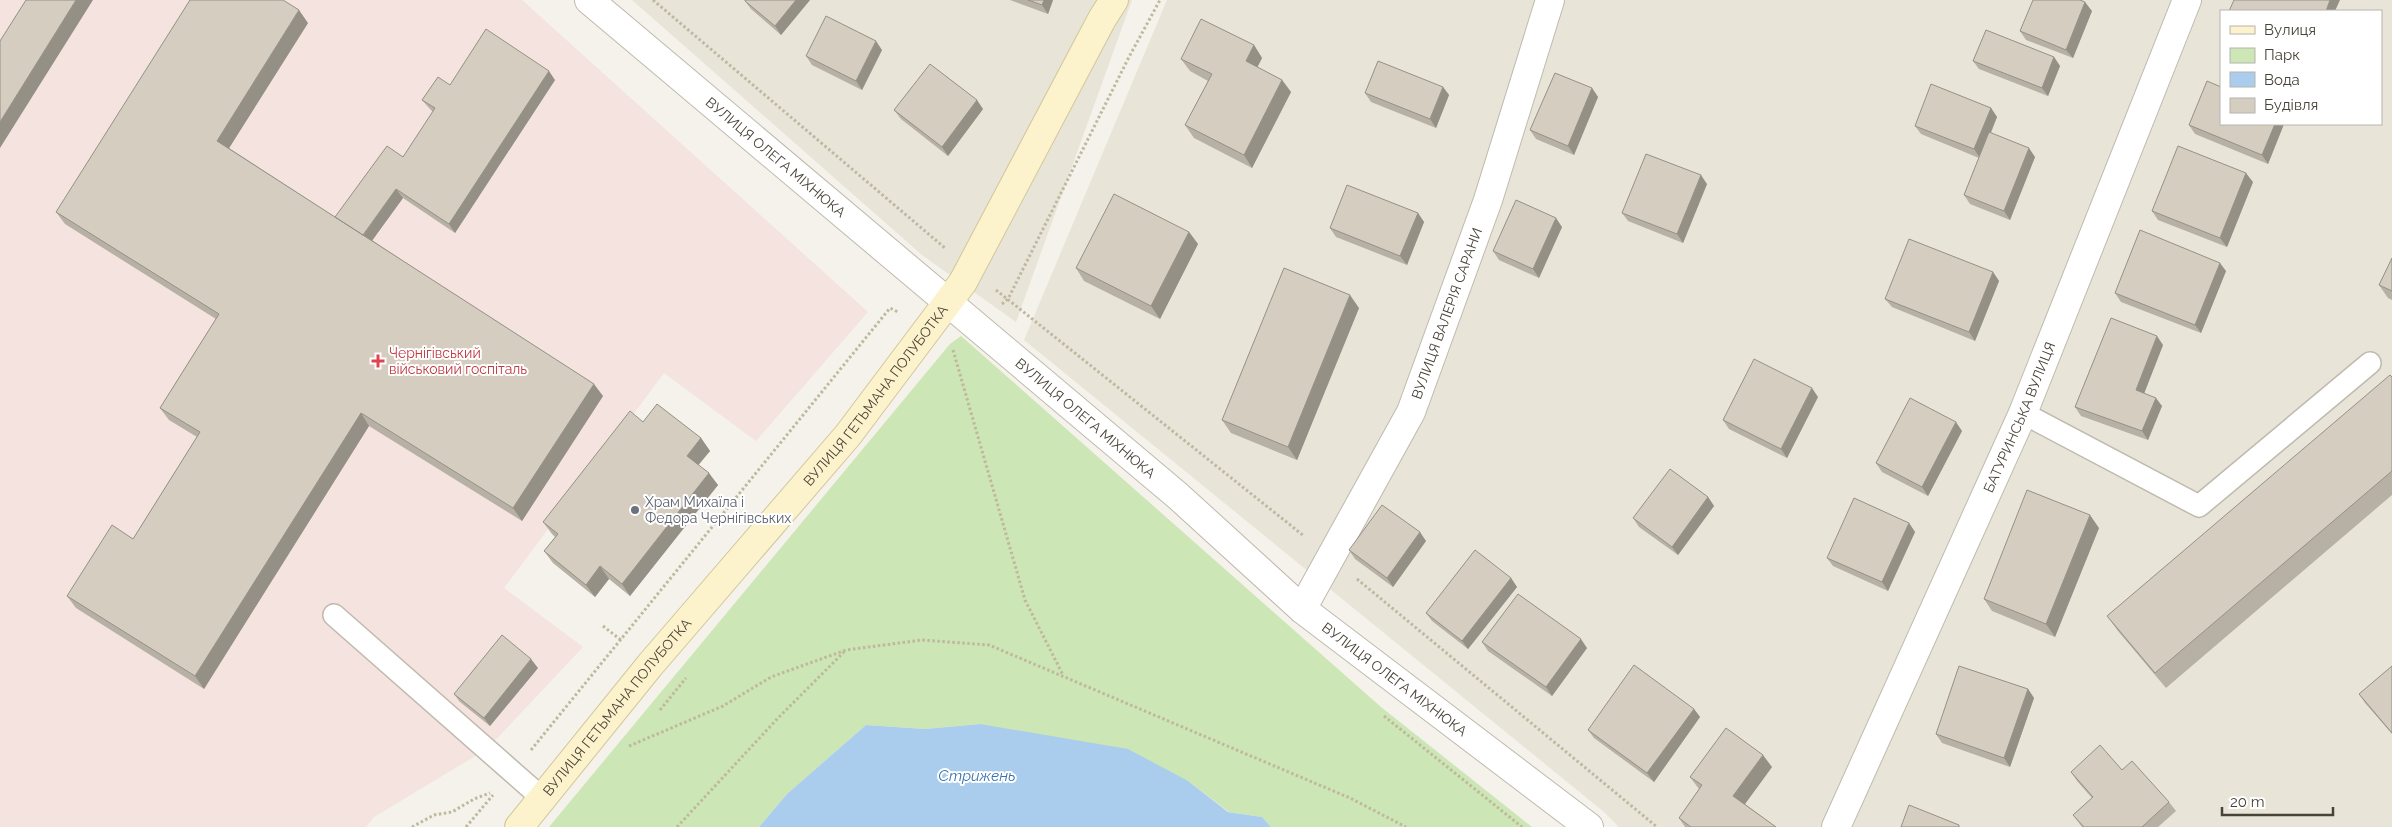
<svg xmlns="http://www.w3.org/2000/svg" width="2392" height="827" font-family="Raleway,sans-serif">
<style>
.residential{fill:#e8e4d8;fill-rule:evenodd}
.medical{fill:#f4e3de}
.green{fill:#cce6b5}
.water{fill:#aacded}
.lines{fill:none;stroke-linecap:round;stroke-linejoin:round}
.lane-casing{stroke:#bfbaad;stroke-width:24}
.street-casing{stroke:#bfbaad;stroke-width:30}
.secondary-casing{stroke:#d1c79c;stroke-width:30}
.path{stroke:#c0b79f;stroke-width:3;stroke-dasharray:2.5 2.5;stroke-linecap:butt}
.lane{stroke:#fff;stroke-width:21}
.street{stroke:#fff;stroke-width:28}
.secondary{stroke:#fcf3cc;stroke-width:28}
.wall{fill:#b7b1a5}
.shaded-wall{fill:#959086}
.building{fill:#d5cec0;stroke:#959086}
.health-dot{fill:#e0444e;stroke:#fff;stroke-width:2}
.worship-dot{fill:#6b7280;stroke:#fff;stroke-width:2}
.labels{text-anchor:middle;stroke-width:4;stroke-linejoin:round;paint-order:stroke}
.street-label{font-size:14px;fill:#484338;stroke:#fff}
.health-label{font-size:14px;fill:#be3a42;stroke:#fff;text-anchor:start}
.worship-label{font-size:14px;fill:#5b616d;stroke:#fff;text-anchor:start}
.water-label{font-size:15px;font-style:italic;fill:#3773ae;stroke:#fff}
</style>
<rect width="100%" height="100%" fill="#f4f2ea"/>
<path class="residential" d="M632,0H1132L1016,322L922,255Z
M1167,0H2392V827H1619L1604,812L1024,340ZM2221,11H2381V124H2221Z"/>
<path class="medical" d="M0,0H522L868,312L756,441L664,373L504,588L583,647L487,749L374,817L366,827H0Z"/>
<path class="green" d="M961,336L1381,707L1532,827H1271L1262,817L1229,812L1188,781L980,724L925,729L866,725L787,794L759,827H549L950,344Z"/>
<path class="water" d="M980,724L1128,749L1188,781L1228,812L1262,817L1271,827H759L787,794L866,725L925,729Z"/>
<g class="lines">
<defs>
<path id="lane" d="M2023,413L2199,506L2370,363
M334,615L542,798"/>
<g id="street">
<path id="s1" d="M589,0L1178,496L1302,609L1589,827"/>
<path id="s2" d="M1302,609L1411,412L1488,200L1550,0"/>
<path id="s3" d="M1836,827L2023,413L2187,0"/>
</g>
<g id="secondary">
<path id="s4" d="M519,827L650,665L848,435L963,282L1102,19L1114,0"/>
</g>
</defs>
<use href="#lane" class="lane-casing"/>
<use href="#street" class="street-casing"/>
<use href="#secondary" class="secondary-casing"/>
<path class="path" d="M653,0L945,248
M996,290L1304,536
M1002,304L1008,299L1129,57L1160,0
M953,350L1025,600L1063,675
M1357,579L1657,827
M603,626L621,640
M660,710L686,678
M1384,716L1522,827
M629,746L723,706L771,677L846,650L922,640L989,645L1350,798L1406,827
M531,750L890,308L898,312
M412,827L434,815L452,812L474,799L490,793
M466,827L493,795
M677,827L778,718L844,652"/>
<use href="#lane" class="lane"/>
<use href="#street" class="street"/>
<use href="#secondary" class="secondary"/>
</g>
<path class="wall" d="M745,0H810L781,35L751,9L745,1Z
M1010,0H1053L1048,14Z
M2092,11L2073,58L2026,40L2020,31Z
M308,23L229,148L335,217L403,157L433,112L429,108L422,100L450,85L555,80L455,233L403,198L372,240L603,396L522,521L369,426L204,689L76,608L67,596L133,539L197,437L169,420L160,408L216,319L65,224L56,212Z
M1254,45L1262,58L1257,67L1282,80L1291,92L1252,168L1194,138L1185,125L1208,81L1190,71L1181,59Z
M882,50L862,90L812,65L806,56Z
M2054,57L2060,66L2048,96L1979,69L1973,61Z
M1443,87L1449,95L1436,128L1371,102L1365,93Z
M1592,88L1598,97L1574,155L1536,139L1530,130Z
M1991,108L1997,117L1991,133L2035,157L2010,220L1970,204L1964,195L1979,158L1921,134L1915,126Z
M983,109L948,156L901,119L894,110Z
M2284,124L2268,164L2195,134L2189,125Z
M2253,182L2227,247L2158,220L2152,211Z
M1707,184L1683,243L1628,221L1622,213Z
M1418,213L1424,222L1407,265L1336,237L1330,228Z
M1562,227L1539,278L1499,260L1493,251Z
M1189,232L1198,244L1160,319L1084,281L1076,268Z
M2392,258V300L2388,298L2379,285Z
M2226,271L2201,333L2121,302L2115,293Z
M1993,272L1999,281L1975,341L1892,307L1885,299Z
M1359,308L1297,460L1231,433L1222,420Z
M2163,345L2144,393L2162,406L2148,440L2081,416L2075,407Z
M2392,377V495L2166,688L2118,631L2107,616Z
M1818,397L1787,458L1729,429L1723,420Z
M643,422L701,438L710,451L698,465L718,485L630,596L609,579L595,597L553,563L544,551L555,537L552,534L543,522Z
M1962,431L1928,496L1882,472L1876,463Z
M1708,497L1714,506L1678,555L1639,527L1633,518Z
M1909,523L1915,532L1888,591L1833,566L1827,558Z
M2099,528L2055,637L1992,611L1984,599Z
M1426,541L1393,587L1355,559L1349,550Z
M1511,578L1517,587L1468,649L1432,621L1426,613Z
M1482,642L1587,648L1552,696L1488,651Z
M2392,666V734L2365,703L2359,694Z
M538,668L490,726L460,702L454,694Z
M2028,689L2034,698L2010,767L1942,743L1936,734Z
M1694,709L1700,717L1654,782L1594,738L1588,730Z
M1772,767L1745,804L1776,827H1685L1679,818L1699,789L1690,777Z
M2122,770L2169,802L2176,811L2158,827H2082L2073,815L2092,798L2077,781L2071,772Z"/>
<path class="shaded-wall" d="M76,0H93L0,148V122Z
M796,0H810L781,35L775,26Z
M1044,0H1053L1048,14L1042,5Z
M2330,0H2340L2335,11H2326Z
M2085,2L2092,11L2073,58L2066,50Z
M299,10L308,23L226,153L217,141Z
M876,41L882,50L862,90L856,81Z
M1254,45L1262,58L1254,74L1246,61Z
M2054,57L2060,66L2048,96L2042,88Z
M549,71L555,80L455,233L449,224Z
M1282,80L1291,92L1252,168L1244,155Z
M1443,87L1449,95L1436,128L1430,119Z
M1592,88L1598,97L1574,155L1568,146Z
M977,100L983,109L948,156L942,147Z
M1991,108L1997,117L1980,158L1974,149Z
M2275,124H2284L2268,164L2262,155Z
M2029,148L2035,157L2010,220L2004,211Z
M2246,173L2253,182L2227,247L2220,238Z
M1701,175L1707,184L1683,243L1677,234Z
M396,189L403,198L369,245L363,236Z
M1418,213L1424,222L1407,265L1400,256Z
M1556,218L1562,227L1539,278L1533,269Z
M1189,232L1198,244L1160,319L1151,306Z
M2220,263L2226,271L2201,333L2195,325Z
M1993,272L1999,281L1975,341L1969,332Z
M1350,295L1359,308L1297,460L1288,447Z
M2157,336L2163,345L2142,399L2136,390Z
M594,384L603,396L522,521L513,508Z
M1812,388L1818,397L1787,458L1781,449Z
M2156,398L2162,406L2148,440L2142,431Z
M361,413L369,426L204,689L195,676Z
M1956,422L1962,431L1928,496L1922,487Z
M701,438L710,451L696,468L687,456Z
M709,473L718,485L630,596L622,584Z
M1708,497L1714,506L1678,555L1672,547Z
M2090,515L2099,528L2055,637L2046,624Z
M1909,523L1915,532L1888,591L1882,582Z
M1420,532L1426,541L1393,587L1387,578Z
M600,566L609,579L595,597L586,585Z
M1511,578L1517,587L1468,649L1462,641Z
M1581,639L1587,648L1552,696L1546,687Z
M531,659L538,668L490,726L484,718Z
M2028,689L2034,698L2010,767L2004,758Z
M1694,709L1700,717L1654,782L1647,773Z
M1763,755L1772,767L1742,808L1733,796Z"/>
<path class="building" d="M26,0H76L0,122V41Z
M190,0H283L299,10L217,141L594,384L513,508L361,413L195,676L67,596L112,525L133,539L200,432L160,408L219,314L56,212Z
M745,0H796L775,26L745,1Z
M1028,0H1044L1042,5Z
M2033,0H2080L2085,2L2066,50L2020,31Z
M2234,0H2330L2326,11H2229Z
M826,16L876,41L856,81L806,56Z
M1201,19L1254,45L1246,61L1282,80L1244,155L1185,125L1212,74L1181,59Z
M486,29L549,71L449,224L396,189L363,235L335,217L387,146L403,157L435,108L422,100L438,77L450,85Z
M1986,30L2054,57L2042,88L1973,61Z
M1378,61L1443,87L1430,119L1365,93Z
M930,64L977,100L942,147L894,110Z
M1555,73L1592,88L1568,146L1530,130Z
M2207,81L2221,87V124H2275L2262,155L2189,125Z
M1931,84L1991,108L1974,149L1915,126Z
M1989,132L2029,148L2004,211L1964,195Z
M2178,146L2246,173L2220,238L2152,211Z
M1646,154L1701,175L1677,234L1622,213Z
M1347,185L1418,213L1400,256L1330,228Z
M1114,194L1189,232L1151,306L1076,268Z
M1516,200L1556,218L1533,269L1493,251Z
M2140,230L2220,263L2195,325L2115,293Z
M1909,239L1993,272L1969,332L1885,299Z
M2392,258V291L2379,285Z
M1284,268L1350,295L1288,447L1222,420Z
M2111,318L2157,336L2136,390L2156,398L2142,431L2075,407Z
M1754,359L1812,388L1781,449L1723,420Z
M2390,375L2392,377V471L2155,673L2107,616Z
M1910,398L1956,422L1922,487L1876,463Z
M657,404L701,438L687,456L709,473L622,584L600,566L586,585L544,551L558,534L543,522L630,411L643,422Z
M1670,469L1708,497L1672,547L1633,518Z
M2027,490L2090,515L2046,624L1984,599Z
M1854,498L1909,523L1882,582L1827,558Z
M1382,505L1420,532L1387,578L1349,550Z
M1475,550L1511,578L1462,641L1426,613Z
M1518,594L1581,639L1546,687L1482,642Z
M502,635L531,659L484,718L454,694Z
M1634,665L1694,709L1647,773L1588,730Z
M1959,666L2028,689L2004,758L1936,734Z
M2392,666V733L2359,694Z
M1726,728L1763,755L1733,796L1776,827H1691L1679,818L1702,785L1690,777Z
M2100,745L2122,770L2132,761L2169,802L2142,827H2084L2073,815L2093,797L2071,772Z
M1909,805L1959,825V827H1901Z"/>
<path class="health-dot" d="M375.5 353.5h5v5h5v5h-5v5h-5v-5h-5v-5h5z"/>
<circle class="worship-dot" cx="635" cy="510" r="5"/>
<g class="labels">
<g class="street-label">
<text dy="5" stroke="none"><textPath href="#s1" startOffset="244">ВУЛИЦЯ ОЛЕГА МІХНЮКА</textPath></text>
<text dy="5" stroke="none"><textPath href="#s2" startOffset="330">ВУЛИЦЯ ВАЛЕРІЯ САРАНИ</textPath></text>
<text dy="5" stroke="none"><textPath href="#s4" startOffset="560">ВУЛИЦЯ ГЕТЬМАНА ПОЛУБОТКА</textPath></text>
<text dy="5" stroke="none"><textPath href="#s3" startOffset="449">БАТУРИНСЬКА ВУЛИЦЯ</textPath></text>
<text dy="5" stroke="none"><textPath href="#s1" startOffset="649">ВУЛИЦЯ ОЛЕГА МІХНЮКА</textPath></text>
<text dy="5" stroke="none"><textPath href="#s1" startOffset="1054">ВУЛИЦЯ ОЛЕГА МІХНЮКА</textPath></text>
<text dy="5" stroke="none"><textPath href="#s4" startOffset="155">ВУЛИЦЯ ГЕТЬМАНА ПОЛУБОТКА</textPath></text>
</g>
<g class="health-label">
<text x="389" y="358">Чернігівський<tspan x="389" dy="16">військовий госпіталь</tspan></text>
</g>
<g class="worship-label">
<text x="645" y="507">Храм Михаїла і<tspan x="645" dy="16">Федора Чернігівських</tspan></text>
</g>
<g class="water-label">
<text x="977" y="781">Стрижень</text>
</g>
</g>
<rect x="2220" y="10" width="162" height="115" fill="#ffffff" stroke="#b6b4af"/>
<rect x="2230" y="26" width="25" height="8" fill="#fcf3cc" stroke="#b6b4af"/>
<text x="2264" y="35" font-size="15" fill="#484338">Вулиця</text>
<rect x="2230" y="48" width="25" height="15" fill="#cce6b5" stroke="#b6b4af"/>
<text x="2264" y="60" font-size="15" fill="#484338">Парк</text>
<rect x="2230" y="72" width="25" height="15" fill="#aacded" stroke="#b6b4af"/>
<text x="2264" y="85" font-size="15" fill="#484338">Вода</text>
<rect x="2230" y="98" width="25" height="15" fill="#d5cec0" stroke="#b6b4af"/>
<text x="2264" y="110" font-size="15" fill="#484338">Будівля</text>
<path d="M2222 807v8h111v-8" fill="none" stroke="#484338" stroke-width="2.5"/>
<text x="2230" y="807" font-size="15" fill="#484338" stroke="#ffffff" stroke-width="4" paint-order="stroke">20 m</text>
</svg>
